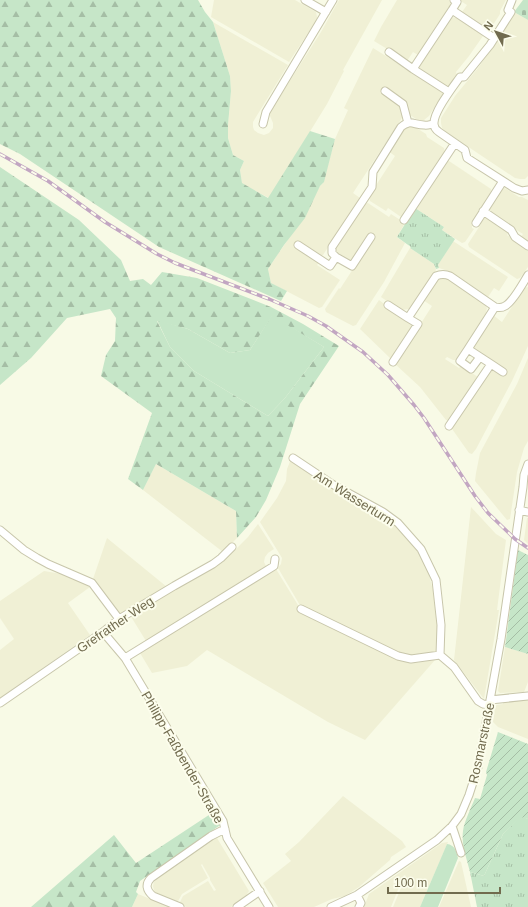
<svg xmlns="http://www.w3.org/2000/svg" width="528" height="907" font-family="Arial,sans-serif">
<style>
.residential{fill:#f0f0d5}
.grass{fill:#c6e6c8}
.forest{fill:url(#forest-firs);fill-rule:evenodd}
.cemetery{fill:url(#cemetery-stones)}
.park{fill:url(#park-tufts)}
.garden{fill:url(#garden-furrows)}
.lines{fill:none;stroke-linecap:round;stroke-linejoin:round}
.street-casing{stroke:#c8c6ab;stroke-width:9}
.street{stroke:#fff;stroke-width:7}
.rail-casing{stroke:#c2a6c2;stroke-width:3.5}
.rail{stroke:#fcfdec;stroke-width:2;stroke-dasharray:6;stroke-linecap:butt}
.labels{text-anchor:middle;stroke-width:4;stroke-linejoin:round;paint-order:stroke}
.street-label{font-size:13px;fill:#716b4e;stroke:#fcfdec}
</style>
<defs>
<pattern id="forest-firs" width="22" height="20" patternUnits="userSpaceOnUse"><rect width="22" height="20" fill="#c6e6c8"/><path d="M5 1l3.5 6h-7zM16 11l3.5 6h-7z" fill="#a5bea5"/></pattern>
<pattern id="cemetery-stones" width="16" height="16" patternUnits="userSpaceOnUse"><rect width="16" height="16" fill="#c6e6c8"/><path d="M2 7V4a2 2 0 0 1 4 0v3zM10 15v-3a2 2 0 0 1 4 0v3z" fill="#a5bea5"/></pattern>
<pattern id="park-tufts" width="24" height="20" patternUnits="userSpaceOnUse"><rect width="24" height="20" fill="#c6e6c8"/><path d="M3 7l-1-3M5 7V3M7 7l1-3M15 17l-1-3M17 17v-4M19 17l1-3" fill="none" stroke="#a5bea5"/></pattern>
<pattern id="garden-furrows" width="10" height="10" patternUnits="userSpaceOnUse"><rect width="10" height="10" fill="#c6e6c8"/><path d="M-1 1l2-2M0 10L10 0M9 11l2-2" fill="none" stroke="#a5bea5"/></pattern>
</defs>
<rect width="100%" height="100%" fill="#f8fae6"/>
<path class="residential" d="M214,0H295L316,12L317,17V19L312,27L289,62L211,17Z
M339,0H382L343,70L344,71L327,104L269,198L242,184L240,170L244,161L233,155L228,138V125L231,91L230,76L213,22L288,65L253,122V127L254,130L258,133L264,135L269,133L273,128V123L270,116V112L321,32Z
M397,0H449L451,4L418,55L413,52L407,61L374,41L381,27Z
M459,0H506L500,11V14L489,31L463,15L462,12L467,5Z
M514,12L528,20V176L525,179H520L515,178L446,132L442,128L441,123V118L455,96L478,68L492,48Z
M451,17L457,18L481,34L483,36L469,56L456,72L457,75L448,87L444,86L421,71L419,66L420,62Z
M373,48L441,90L443,93L429,116L424,120L420,121L416,119L410,115L407,105L404,101L386,89L400,104L403,116L400,121L353,193L360,198L323,255L319,256V262L317,265L340,280L322,307L319,308L271,283L268,269L287,241L320,186L323,183L335,139L348,110L344,108Z
M410,126L415,127L426,134L427,137L444,148L445,153L404,216L401,217L388,208L386,211L370,201L369,196L395,156L388,151L401,132L405,127Z
M449,161L491,189L492,192L472,224V228L474,229L465,242L462,243L442,230L444,227L415,208L445,162Z
M505,188L519,197H522L528,200V242L521,237L523,234L489,213L488,208L500,189Z
M368,203L389,217L391,214L405,223L397,237L398,238L405,243L384,282L356,325L353,326L326,312L325,309L339,288L340,289L373,238L353,260L348,261L338,255L336,251L335,248L363,204Z
M487,216L509,232L507,235L528,249V267L520,278L517,279L469,247L468,244L481,224L479,222L483,217Z
M453,241L508,277L499,291L494,288L488,297L445,270L439,268L438,265Z
M410,248L434,264L436,270L410,309L400,310L381,297Z
M438,277L447,278L481,301L485,305L487,308L485,316L457,360H453L447,357L445,359L459,368L461,366L478,377L449,421L446,420L420,387L395,364L432,306L423,300Z
M528,287V346L512,381L476,449L472,454L469,453L450,426L491,368L475,351L474,346L493,315L502,322L524,288Z
M379,300L411,324L412,328L393,358H390L360,329Z
M528,358V441L524,448L517,472L510,519L507,520L475,481L476,473L480,453L517,384Z
M291,459L331,487L357,503L384,517L398,528L409,540L418,552L428,571L436,602L438,634L436,653L415,656H404L301,607L278,568L281,564L282,558L260,522L277,498L286,481L287,469Z
M156,464L236,511L237,538L223,552L143,490Z
M471,507L496,534L506,540L497,610H499L484,699L454,660Z
M527,518H528V544L524,540Z
M258,524L274,549L268,553L265,557L264,562L266,566L264,569L146,641L130,615L216,566L231,554L248,537Z
M107,538L167,587L132,610L119,614L93,579Z
M276,569L301,610L385,653L415,663L435,660L365,740L328,722L207,650L187,666L152,673L140,653Z
M44,571L68,575L90,587L68,603L90,635L0,698V650L14,639L0,618V601Z
M505,647L528,654V682L524,692L500,693L498,691Z
M528,698V739L498,727L493,722L495,706L497,705L503,704V702Z
M343,796L402,841L406,847L391,857L390,860L359,887L345,896L332,899L314,907H278L263,883L291,861L285,854L299,842Z
M217,838L249,891L246,896L231,907H186L179,904L183,896L208,881L214,891L216,890L210,880V878L202,864L201,865L208,878L182,894L177,903L156,894L154,890L153,886L154,882L157,878L211,839Z
M448,842L420,907H393L406,876L404,875L391,907H364L369,894L442,843Z
M459,861L461,862L471,907H439Z
M138,894L170,907H132Z"/>
<path class="grass" d="M272,315L324,347L285,398L268,416L194,371L170,347L157,320L188,329L230,353L250,350Z
M447,844C455,845 456,851 458,858L438,907H420Z"/>
<path class="forest" d="M0,0H198L205,12L213,22L230,76L231,91L228,125V138L233,155L244,161L240,170L242,183L268,198L310,131L335,139L324,182L320,186L305,218L284,245L268,269L271,283L287,291L281,301L159,247L20,154L0,144Z
M0,167L79,220L121,260L130,281L143,279L151,285L162,272L197,278L271,307L303,324L339,346L300,404L280,467L266,500L256,517L237,538L236,511L156,464L143,490L128,479L152,413L101,376L106,355L115,341L116,318L110,309L67,318L31,358L0,385ZM272,316L324,347L285,398L268,416L194,371L170,347L157,321L188,329L230,353L250,350Z
M218,809L226,821L140,881L136,892L138,894L132,907H31L114,835L136,863Z"/>
<path class="cemetery" d="M523,0H528V20L514,12Z"/>
<path class="park" d="M415,208L444,227L442,230L455,239L438,265L439,268L436,269L434,264L410,248L411,247L397,237Z
M521,816L528,819V907H477L470,872L484,876L503,834Z"/>
<path class="garden" d="M518,550L528,555V654L505,647Z
M498,732L528,744V819L521,817L503,834L484,876L470,872C467,859 461,845 463,831C464,822 471,808 475,798L480,799L487,775L486,772Z"/>
<g class="lines">
<defs>
<path id="street" d="M305,0L326,12
M512,0L508,10L511,12L490,45L464,77H460C453,87 433,112 434,124C434,128 436,130 439,132L465,150L467,158L514,188L522,191L528,190
M452,10L457,2L454,0
M389,52L413,69
M385,91L403,104L408,123
M449,92L413,69L452,10L494,38
M263,124L266,112L333,0
M483,211L511,230L515,237L528,246
M404,220L455,143
M476,223L503,181
M371,237L352,266L336,257L332,253V247L372,187L373,172L401,127C410,119 414,125 424,125C427,126 431,124 434,124
M298,245L330,266L336,257
M388,305L408,318
M468,349L460,361L471,369L480,357
M393,362L418,324L408,318L436,276C441,274 445,274 450,276L495,307
M491,364L503,372
M449,426L491,364L468,349L495,307C499,308 502,308 505,306C513,302 523,283 528,275
M293,458L332,484L383,512L398,523L421,549L436,580L441,625L440,655L454,667L478,701L483,704L489,705
M519,510L528,512
M0,530L24,550L37,558L48,564L92,583L119,619
M301,609L398,656L411,659L440,655
M103,632L125,658L223,821L227,838L269,907
M125,658L274,566L275,559
M490,700L528,696
M0,703L103,632L119,619L174,586L213,564L221,558L232,547
M452,826L461,853
M357,895L361,903L359,907
M180,907L153,896C146,890 145,884 151,878L211,836L225,829
M237,907L260,891
M331,907L357,895L437,840L452,826L461,814L469,795L478,767L501,639L523,487L524,475L528,464"/>
</defs>
<use href="#street" class="street-casing"/>
<use href="#street" class="street"/>
<defs>
<path id="rail" d="M0,154L48,181L105,222L157,254L175,263L269,299L308,316L326,326L363,352L388,375L414,405L424,418L475,496L488,513L515,539L528,548"/>
</defs>
<use href="#rail" class="rail-casing"/>
<use href="#rail" class="rail"/>
</g>
<g class="labels">
<g class="street-label">
<text transform="translate(355 498) rotate(32)" y="5">Am Wasserturm</text>
<text transform="translate(115 624) rotate(-34)" y="5">Grefrather Weg</text>
<text transform="translate(481 743) rotate(-78)" y="5">Rosmarstraße</text>
<text transform="translate(183 757) rotate(60)" y="5">Philipp-Faßbender-Straße</text>
</g>
</g>
<g transform="translate(496 32) rotate(310)" stroke="#fcfdec" stroke-width="3" paint-order="stroke">
<path d="M0-3L7 15L0 10L-7 15Z" fill="#716b4e"/>
<text y="-6" font-size="11" font-weight="bold" text-anchor="middle" fill="#716b4e">N</text>
</g>
<path d="M388 887v6h112v-6" fill="none" stroke="#716b4e" stroke-width="2"/>
<text x="394" y="887" font-size="12" fill="#716b4e" stroke="#fcfdec" stroke-width="3" paint-order="stroke">100 m</text>
</svg>
